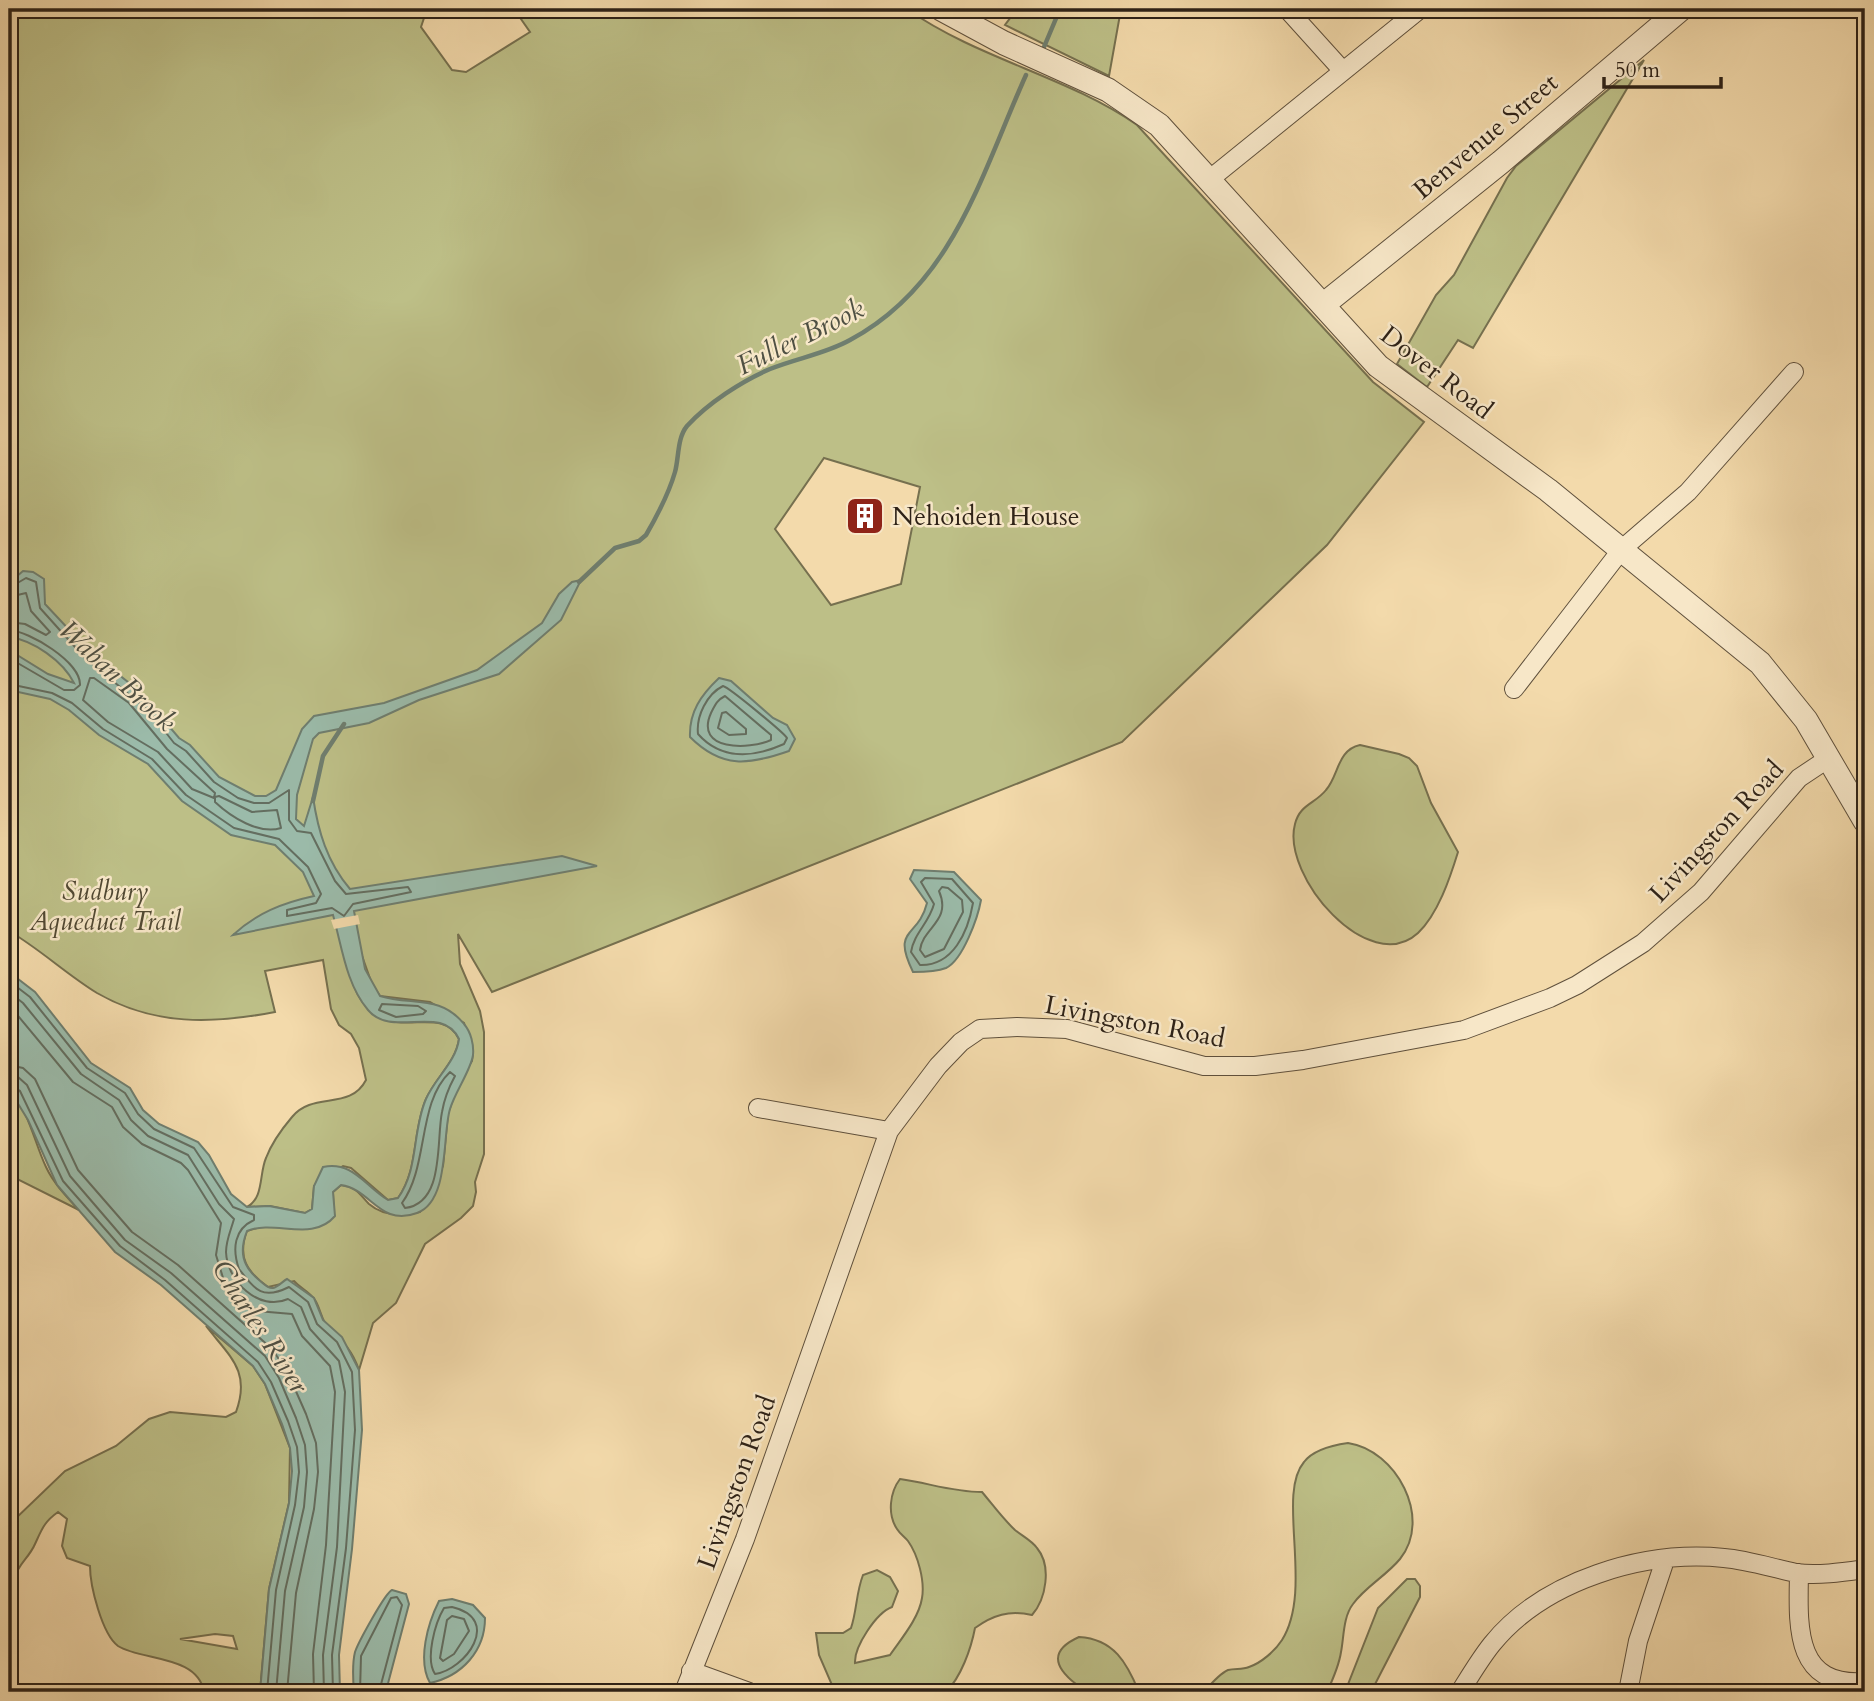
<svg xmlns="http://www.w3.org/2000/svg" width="1874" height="1701" font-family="Cardo,serif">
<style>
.green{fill:#bdbf87;stroke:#76704f;stroke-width:2;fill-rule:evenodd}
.water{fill:#9bbbaa;stroke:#6f7e6f;stroke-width:2}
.pier{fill:#f3daab}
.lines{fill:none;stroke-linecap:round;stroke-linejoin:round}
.shore{stroke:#646e60;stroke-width:2}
.stream{stroke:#6f7e6f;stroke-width:4.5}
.minor-casing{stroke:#5f503c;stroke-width:20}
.tertiary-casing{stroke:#5f503c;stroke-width:25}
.minor{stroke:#f7e7c8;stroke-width:18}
.tertiary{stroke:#f7e7c8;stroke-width:23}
.labels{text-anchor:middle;stroke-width:5;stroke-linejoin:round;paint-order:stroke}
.street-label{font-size:26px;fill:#2e2217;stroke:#f7e7c8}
.poi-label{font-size:26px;fill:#2e2217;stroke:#f7e7c8;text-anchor:start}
.park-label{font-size:26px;font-style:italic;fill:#524933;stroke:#f7e7c8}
.water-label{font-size:28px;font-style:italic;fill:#4f5043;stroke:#f7e7c8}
</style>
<rect width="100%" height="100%" fill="#f3daab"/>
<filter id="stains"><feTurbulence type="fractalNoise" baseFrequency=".00286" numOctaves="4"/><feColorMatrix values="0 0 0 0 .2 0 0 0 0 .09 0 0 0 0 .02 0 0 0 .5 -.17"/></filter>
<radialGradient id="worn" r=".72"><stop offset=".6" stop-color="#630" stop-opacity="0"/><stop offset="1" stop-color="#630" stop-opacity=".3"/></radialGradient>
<path class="green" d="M9,9H427L421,27L452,70L466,72L530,32L514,9H907C978,59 1069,77 1137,125L1373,382L1424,422L1327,545L1122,742L492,992L458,934L460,964L480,1011L484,1032V1154L475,1182L476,1192L473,1206L461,1218L425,1244L396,1303L373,1323L359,1370C352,1350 344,1343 330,1330C321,1321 321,1309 315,1300C310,1292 300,1288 294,1281L268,1287C247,1272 237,1257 247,1231L267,1225L294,1229L334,1216L333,1192L341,1185C357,1187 359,1194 369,1204C384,1217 403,1216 420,1212L443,1166L448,1114L459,1082L472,1061L473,1052L464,1023L430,1002L380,996L372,984L361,953L345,955C367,1069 437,993 459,1039C456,1062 435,1078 426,1099C412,1131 419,1169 398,1198L388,1200L351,1168L343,1166L314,1186L312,1209L305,1213L270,1206L247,1207C264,1198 259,1174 266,1158C272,1142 281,1130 292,1117C313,1091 350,1111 366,1080L359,1048L351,1034L339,1025L331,1009L323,960L265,971L275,1012C213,1024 154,1026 97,993C66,974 40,949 9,931ZM824,458L920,487L901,584L831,605L775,529Z
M1017,9H1121L1109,76L1005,25Z
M1644,60L1473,348L1458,340L1427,387L1397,364L1436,295L1454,275L1507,178L1516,166Z
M1360,745L1399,754L1409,758L1417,766L1431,803L1458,852C1450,878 1438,914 1418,933C1369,978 1281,876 1295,824C1300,804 1315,804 1326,790C1339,775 1337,750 1360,745Z
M9,1089C29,1110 34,1142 46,1167C54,1184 67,1197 79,1210L9,1175Z
M206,1326L253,1366L265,1384L290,1448L289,1503L269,1589L260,1692H204C198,1655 142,1661 118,1646C102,1634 90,1586 90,1566L67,1558L62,1546L67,1519L58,1512C44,1522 42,1529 35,1544C29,1558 18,1564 14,1579L9,1580V1536L14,1520L65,1471L116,1446L149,1419L170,1412L226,1417L236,1412C251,1371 230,1357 206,1326ZM215,1634L233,1636L237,1649L180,1639Z
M1348,1443C1396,1450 1433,1518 1400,1559C1386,1576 1365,1587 1353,1604C1343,1617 1344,1637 1341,1652C1339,1666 1333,1679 1327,1692H1204C1210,1685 1219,1674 1228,1670C1235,1668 1242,1670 1249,1667C1261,1663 1275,1651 1282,1640C1314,1589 1276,1495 1304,1462C1313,1450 1334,1445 1348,1443Z
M900,1479C929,1483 952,1492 982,1492C993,1505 1003,1519 1015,1530C1022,1536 1031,1540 1037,1548C1052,1566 1046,1599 1032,1615C1009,1610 993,1615 975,1628C971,1649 961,1677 946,1692H835L819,1655L816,1633H843L851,1628C857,1610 856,1593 863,1575L877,1570L890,1577L898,1591L892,1607C876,1613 854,1647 855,1663L890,1655C901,1639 919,1618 922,1598C925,1581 918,1555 908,1541C905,1537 900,1534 897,1529C887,1514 890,1492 900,1479Z
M1407,1579H1415L1420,1586V1597L1371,1692H1345L1378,1608Z
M1079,1637C1114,1639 1127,1663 1139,1692C1123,1692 1105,1694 1090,1692C1084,1692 1081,1687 1076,1684C1053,1666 1050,1650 1079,1637Z"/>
<path class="water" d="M23,571L33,572L44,579L45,604L89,651L138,690L179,738L190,745L219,777L255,796H266L276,790L302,729L314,716L384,703L477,670L542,623L559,594L572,582L581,580L561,620L499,674L419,700L369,723L319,733L313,739L297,795L296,819L304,826L313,797C318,831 327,862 350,889L562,856L597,866L354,911L365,969L380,996C411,1006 440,994 464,1024C471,1032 474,1045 473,1055C471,1070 455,1092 450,1109C442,1135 450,1201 417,1213C380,1227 371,1189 341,1185L333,1192L335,1216C312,1243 275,1219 247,1231C239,1251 242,1266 259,1280C263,1283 268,1289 273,1288C278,1287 283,1281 287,1279L314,1298L323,1320L342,1337L359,1370L362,1430L352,1549L339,1655L340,1692H260L269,1589L289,1503L292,1471L290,1448L282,1424L265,1384L253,1366L161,1285L115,1252L57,1185L28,1120L9,1089V972L35,992L91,1063L130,1088L143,1110L159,1124L198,1142L209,1155L231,1194L247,1207L269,1206L305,1213L312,1209L314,1186L323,1167C353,1161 364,1185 388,1200L398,1198C419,1169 412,1131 426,1099C435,1078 456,1062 459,1039C442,1003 392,1039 368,1010C346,984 342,947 333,915L233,935C257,913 282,903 314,896L303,872L275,845L231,835L182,801L148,764L99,735L69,710L50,699L9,690V650L48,674L74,683C63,661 33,640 9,637V583Z
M719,678L731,681L773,718L787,725L795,739L789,751C749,765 722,769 690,737C689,712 701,695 719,678Z
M914,870L954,872L981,900C978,917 963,960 946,968C936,972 924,972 913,972C891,927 918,939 927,903L910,879Z
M392,1590L406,1594L409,1604L386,1691L354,1692C353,1680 352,1664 355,1652C358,1643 385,1593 392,1590Z
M452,1599L473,1605L485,1618C485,1651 462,1676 430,1683C417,1660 428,1623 439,1601Z"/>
<path class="pier" d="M358,915L360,924L334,929L331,920Z"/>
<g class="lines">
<path class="shore" d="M9,588L26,578L36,582L40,608L84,657L149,711L174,743L186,751L214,782L238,798L254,803H269L289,790V820L297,831L311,833L335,881L346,894L408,887L411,892L353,904L344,916L332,908L287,916V910L316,903L321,894L308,867L279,839L234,828L186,795L152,759L103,729L72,703L52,693L9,684
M9,597L26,593L31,611L50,632L46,635L25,624L9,622
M9,630C29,631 81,662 80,685L74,690H64L9,658
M90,678H94L129,703L167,749L215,793L214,798L192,789L158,752L108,722L83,700Z
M723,686C730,688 784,733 787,738L784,744C753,758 721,760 698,734C696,716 707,694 723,686Z
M725,696L771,735V740C749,750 694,751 711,713C715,705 717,700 725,696Z
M726,712L746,729V734L729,735L718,728L722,713Z
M219,796L252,812L277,810L281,828C259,835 231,817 215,802V797Z
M925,878L952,879L973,903C968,932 953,966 920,965L911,952C914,933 929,923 934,904L921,882Z
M942,887L948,888L962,900L963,912L944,949L925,957L920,950C923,927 952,921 939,891Z
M9,981L30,997L87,1068L125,1093L138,1114L154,1129L194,1148L233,1207L254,1215V1220C234,1229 232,1249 239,1269C256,1291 263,1300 289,1287L308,1302L317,1324L337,1342L352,1372L355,1430L346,1548L332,1655L333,1692
M9,992L23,1003L81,1074L119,1100L131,1120L148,1136L188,1155L219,1204L234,1219C231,1230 226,1240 226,1252C227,1281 259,1312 288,1299L301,1307L310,1329L339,1361L345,1392L337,1547L323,1655L324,1692
M382,1004L418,1006L426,1011L423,1014L396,1017L379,1010Z
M9,1005L73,1082L112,1107L123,1127L142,1144L181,1163L188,1170L221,1223L216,1255L224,1281L257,1311L292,1314L302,1336L330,1366L335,1392L326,1545L313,1654L314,1692
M9,1065L23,1068L35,1079L78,1170L132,1232L178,1265L272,1349L287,1371L306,1414L316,1443L318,1472L314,1509L296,1593L287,1692
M450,1072L455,1076C449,1087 444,1100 442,1112C436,1141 445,1203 405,1208L402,1203C429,1166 417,1103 450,1072Z
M9,1076L18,1077L27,1085L70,1176L125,1240L171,1273L265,1356L279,1378L296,1418L305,1445L307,1472L304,1507L285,1591L276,1692
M9,1085L20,1091L63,1181L120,1246L165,1280L258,1362L271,1382L288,1421L297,1447L299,1472L295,1505L276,1590L267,1692
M452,1607C503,1619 465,1670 435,1674C425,1659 435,1623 444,1608Z
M452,1616L464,1619L469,1631L454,1654L443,1661L440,1658L447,1620Z
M360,1692L361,1656L391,1598L397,1597L402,1605L379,1692"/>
<path class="stream" d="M1044,47L1060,9
M579,582L615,548L639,541L646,535C657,516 669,493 675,472C679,458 677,438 687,426C708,403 742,381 770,369C797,358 825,354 850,340C953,285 981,175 1026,75
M313,801L323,756L344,724"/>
<defs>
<path id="minor" d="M1287,9L1343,71
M1210,179L1420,9
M1514,689L1622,549L1688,492L1794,372
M758,1108L889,1131
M1799,1573C1798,1627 1794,1687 1865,1682
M691,1671L749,1692
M684,1692L745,1539L889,1131L938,1066L961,1042L980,1029L1017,1027L1067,1029L1204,1066H1255L1303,1060L1464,1030L1550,998L1577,985L1643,943L1701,892L1799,778L1829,758
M1460,1692C1470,1676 1480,1659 1492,1644C1544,1580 1644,1550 1724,1558C1748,1560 1772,1568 1796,1573C1818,1576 1844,1572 1865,1569
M1628,1692L1638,1641L1665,1560"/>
<path id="tertiary" d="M941,9L1004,43L1108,90L1159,125L1378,366L1548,490L1760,663L1806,720L1865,821
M1323,305L1501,162L1681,9"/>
</defs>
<use href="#minor" class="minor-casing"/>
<use href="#tertiary" class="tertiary-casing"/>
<use href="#minor" class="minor"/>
<use href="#tertiary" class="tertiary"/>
</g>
<defs>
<symbol id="building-square" viewBox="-11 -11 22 22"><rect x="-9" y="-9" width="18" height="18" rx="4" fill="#8f2418" stroke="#f7e7c8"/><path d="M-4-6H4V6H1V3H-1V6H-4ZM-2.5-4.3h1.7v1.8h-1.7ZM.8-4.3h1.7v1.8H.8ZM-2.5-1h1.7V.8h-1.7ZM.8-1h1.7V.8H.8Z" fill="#fff"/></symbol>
</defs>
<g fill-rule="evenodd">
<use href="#building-square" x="843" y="494" width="44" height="44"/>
</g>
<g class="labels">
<g class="street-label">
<text transform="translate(1485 136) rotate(-40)" y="9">Benvenue Street</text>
<text transform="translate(1437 372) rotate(38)" y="9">Dover Road</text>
<text transform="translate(1716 831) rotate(-47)" y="9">Livingston Road</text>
<text transform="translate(1135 1021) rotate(11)" y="9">Livingston Road</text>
<text transform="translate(736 1482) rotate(-70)" y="9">Livingston Road</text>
</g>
<g class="poi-label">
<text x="892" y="525">Nehoiden House</text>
</g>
<g class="park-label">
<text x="105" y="900">Sudbury<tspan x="105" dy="30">Aqueduct Trail</tspan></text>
</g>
<g class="water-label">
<text transform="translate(800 336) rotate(-26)" y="10">Fuller Brook</text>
<text transform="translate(118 675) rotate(43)" y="10">Waban Brook</text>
<text transform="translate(261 1326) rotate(57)" y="10">Charles River</text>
</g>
</g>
<rect width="1874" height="1701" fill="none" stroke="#f3daab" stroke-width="35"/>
<rect x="10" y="10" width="1853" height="1680" fill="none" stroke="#2e2217" stroke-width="3.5"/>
<rect x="18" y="18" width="1839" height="1666" fill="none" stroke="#2e2217" stroke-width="2"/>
<path d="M1604 77v10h117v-10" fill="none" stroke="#2e2217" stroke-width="3.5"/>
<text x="1615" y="77" font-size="21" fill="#2e2217" stroke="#f7e7c8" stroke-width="5" paint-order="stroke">50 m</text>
<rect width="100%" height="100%" filter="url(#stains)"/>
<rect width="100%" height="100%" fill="url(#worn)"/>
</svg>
